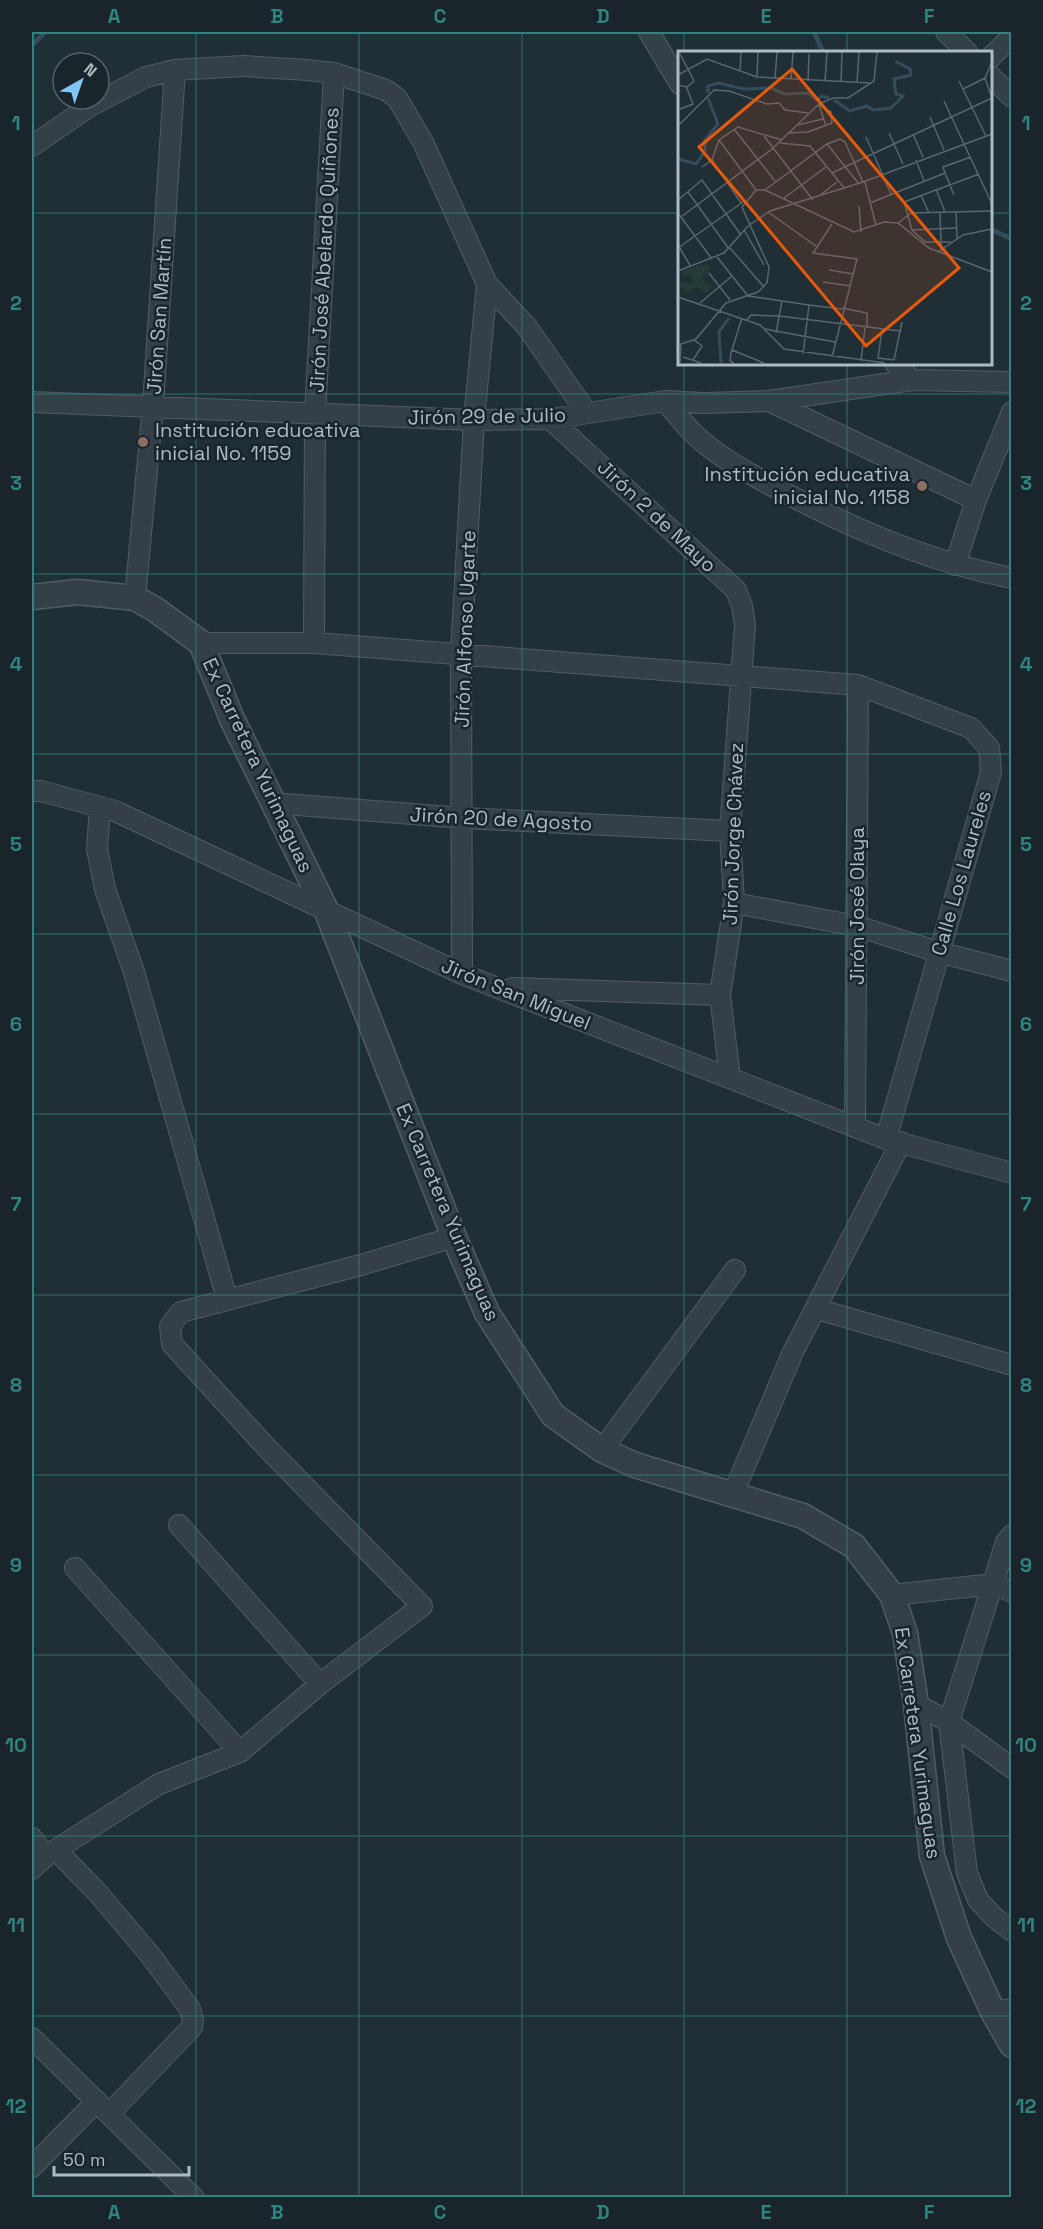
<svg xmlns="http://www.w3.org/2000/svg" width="1043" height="2229" font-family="'Space Grotesk',sans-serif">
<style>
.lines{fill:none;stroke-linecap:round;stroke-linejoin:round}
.stream{stroke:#344d5d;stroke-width:5}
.minor-casing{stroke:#515d65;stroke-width:22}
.tertiary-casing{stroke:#515d65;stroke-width:27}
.minor{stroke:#343f47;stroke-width:20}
.tertiary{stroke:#343f47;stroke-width:24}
.grid{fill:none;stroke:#2f847f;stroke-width:1.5;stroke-opacity:0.55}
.education-dot{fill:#8d6e63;stroke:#19242b;stroke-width:2}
.labels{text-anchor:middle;stroke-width:5;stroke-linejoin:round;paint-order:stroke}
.street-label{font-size:20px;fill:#aebbc4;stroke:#19242b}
.poi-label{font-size:20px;fill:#aebbc4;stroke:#19242b;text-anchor:start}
.inset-river{fill:none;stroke:#344d5d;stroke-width:3}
.inset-road{fill:none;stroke:#59666f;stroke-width:1.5}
.view{fill:#e8590c;fill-opacity:0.15;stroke:#e8590c;stroke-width:3}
.inset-edge{fill:none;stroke:#aebbc4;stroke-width:3}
.neatline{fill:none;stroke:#2f847f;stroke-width:2}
.grid-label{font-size:20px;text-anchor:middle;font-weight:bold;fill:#2f847f}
</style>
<rect width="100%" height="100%" fill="#202e36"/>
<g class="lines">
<path class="stream" d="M814,32L823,52
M32,45L45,32
M990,229L1012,239"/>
<defs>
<path id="minor" d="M649,32L680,84
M946,32L967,52
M990,58L1012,36
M990,76L1012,97
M32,146L90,106L146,77L175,70L243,66L307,70L334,73L386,90L397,98L423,142L487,284L527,327L587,413
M895,363L912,380
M665,401C675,412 684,425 695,435C718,457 749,473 776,488C850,528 929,562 1012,578
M769,401L976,500
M32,402L474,420L550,419L665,401L703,403L769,401L912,380L1012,382
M550,419L736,590L742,606L745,625L730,831L734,903L720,995L730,1078
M955,565L976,500L1012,412
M135,598L153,405L175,70
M201,643H314L858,685L971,728L989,748L991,772L886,1139
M314,643L315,414L334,73
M32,791H41L115,811L462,974L886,1139L1012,1173
M272,803L463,818L730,831
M100,807L97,849L105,889L134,972L227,1299
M734,903L857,926L938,952L1012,971
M462,974L461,654L474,420L487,284
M513,988L720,995
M855,1127L858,685
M817,1309L1012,1365
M602,1450L735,1270
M733,1494L793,1352L901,1142
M179,1525L320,1684
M1012,1535L1006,1542L949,1722L967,1873L978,1900L995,1918L1012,1931
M75,1568L240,1752
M892,1595L994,1584L1012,1592
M916,1704L949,1722L1012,1768
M32,1838L46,1856
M56,1850L96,1891L151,1956L190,2009L193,2020L192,2027L110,2113
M32,1869L46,1856L159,1784L240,1752L320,1684L422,1606L267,1448L172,1344L170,1326L181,1312L361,1265L454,1237
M993,2012L1012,2009
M32,2038L194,2198
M32,2167L97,2101"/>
<path id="tertiary" d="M32,597L78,592L135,598L156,610L201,643L232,719L327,912L454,1237L487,1313L553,1415L602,1450L635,1465L803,1516L854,1546L892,1595L905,1633L916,1704L932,1856L959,1938L993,2012L1012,2045"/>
</defs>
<use href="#minor" class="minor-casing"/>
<use href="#tertiary" class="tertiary-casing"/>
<use href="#minor" class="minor"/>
<use href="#tertiary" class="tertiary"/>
</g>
<path class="grid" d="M196,32V2198M359,32V2198M522,32V2198M684,32V52M847,32V52M32,213H680M990,213H1012M684,363V2198M847,363V2198M32,394H1012M32,574H1012M32,754H1012M32,934H1012M32,1114H1012M32,1295H1012M32,1475H1012M32,1655H1012M32,1836H1012M32,2016H1012"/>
<g class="education-dot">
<circle cx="143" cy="442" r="6"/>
<circle cx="922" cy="486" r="6"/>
</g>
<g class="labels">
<g class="street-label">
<text transform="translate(324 250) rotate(-87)" y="7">Jirón José Abelardo Quiñones</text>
<text transform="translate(159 316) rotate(-86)" y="7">Jirón San Martín</text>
<text transform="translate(487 416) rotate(-1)" y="7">Jirón 29 de Julio</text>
<text transform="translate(657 516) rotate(43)" y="7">Jirón 2 de Mayo</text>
<text transform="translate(465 629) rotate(-88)" y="7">Jirón Alfonso Ugarte</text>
<text transform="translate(258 765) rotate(65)" y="7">Ex Carretera Yurimaguas</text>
<text transform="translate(501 819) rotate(3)" y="7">Jirón 20 de Agosto</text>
<text transform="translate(733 834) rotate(-88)" y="7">Jirón Jorge Chávez</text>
<text transform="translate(961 873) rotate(-74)" y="7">Calle Los Laureles</text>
<text transform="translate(857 906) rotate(-90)" y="7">Jirón José Olaya</text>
<text transform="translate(516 994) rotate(22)" y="7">Jirón San Miguel</text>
<text transform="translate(448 1212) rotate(67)" y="7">Ex Carretera Yurimaguas</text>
<text transform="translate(918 1743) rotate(82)" y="7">Ex Carretera Yurimaguas</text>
</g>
<g class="poi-label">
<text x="155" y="437">Institución educativa<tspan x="155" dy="23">inicial No. 1159</tspan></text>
<text x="910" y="481" text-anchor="end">Institución educativa<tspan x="910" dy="23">inicial No. 1158</tspan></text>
</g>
</g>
<g transform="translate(678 51)">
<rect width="314" height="314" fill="#202e36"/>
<path d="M28,213L33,217L19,234L25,228L34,236L28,243L19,235L11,242L2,237L1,230L14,233L16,230L12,224L5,226L4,220Z" fill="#253b37"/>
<path class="inset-river" d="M30,42V35L40,32L66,38L93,37L106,43L130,42L139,49L144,45L151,47M156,49L172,60L189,55L195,59L213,57L225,45L218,43L216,28L233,24L232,18L217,10M0,108L18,113L27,100V89L40,73L30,47M43,312L41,281L51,267"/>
<path class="inset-road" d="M314,11L307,27L314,47M314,17V38M62,20L63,1M0,24L29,8L79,26L193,32M79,26L80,1M97,27L99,1M113,29L115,1M130,30L131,3M147,30L149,1M281,30L308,85M163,31L164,1M179,32L181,1M0,34L9,36L16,30L2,3M285,38L307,27M266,50L314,153M141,54L148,75M2,58L15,53L8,35M252,66L266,99M120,74L145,68M0,75L36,39L51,40L89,53L101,52L107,59L130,62M56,78L97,130M110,82L130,81L154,72L153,61L141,54M211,82L225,113M235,83L245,106M86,85L135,149M188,86L213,143M41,89L78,139M102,92L132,95L167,138M149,93L181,133M34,109L63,152M238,109L246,130M24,116L34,109L41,89L60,76L104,89M154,122L314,47M267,122L276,144M187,131L198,175M258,138L267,161M87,139L149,93L162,88L167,91L185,131M10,141L51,198M243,144L251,162M141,145L159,131M106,147L148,116M0,149L24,129L63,184M192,152L267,122L265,116L293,106M181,155L183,181M90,161L138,195M278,161L279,187M0,162L34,208M262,162L263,194M3,166L94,98L141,53L155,47H170L196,30L199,1M220,172L233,162L314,160M154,173L135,202L179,208L154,306M66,179L86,214M234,179L278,177M273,191H247L234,179L226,151L301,123M0,194L13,216M0,197L65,151M52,197L86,236M260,201L285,184L314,178M39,206L70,245L131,254M151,219L175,223M0,220L46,202L70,175L92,160L185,131L314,83M31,222L52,249M145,231L173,235M0,246L82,274L106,298L207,312M22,252L54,225M164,257L189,262V277M69,269L73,264L101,265L222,280M87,278L157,291M98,282L104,250M0,294L18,288L48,252L80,241L89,232L91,216L64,156L78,139H87L176,181L206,171L220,172L251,197L314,221M54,299L86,312M125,303L131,254L164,258M5,306L23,312M200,307L216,309L224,271M200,308L204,278M15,309L24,295L16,289M183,309L187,277M2,312L3,294M56,312L52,310L53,302L64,267"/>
<path class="view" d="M114,18L281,217L188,295L21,96Z"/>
<rect width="314" height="314" class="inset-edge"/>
</g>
<rect width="1043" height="2229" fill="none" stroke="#19242b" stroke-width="66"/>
<g transform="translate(81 81) rotate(40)"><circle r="28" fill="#19242b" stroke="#556068" stroke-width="1.5"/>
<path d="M0-4.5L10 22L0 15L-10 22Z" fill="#82c5f4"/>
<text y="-9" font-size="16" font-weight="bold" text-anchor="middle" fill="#aebbc4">N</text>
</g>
<path d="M54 2166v9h135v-9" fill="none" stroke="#aebbc4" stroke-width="3"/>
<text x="63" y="2166" font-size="18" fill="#aebbc4" stroke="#19242b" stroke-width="4.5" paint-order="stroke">50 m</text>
<rect x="33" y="33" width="977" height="2163" class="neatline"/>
<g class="grid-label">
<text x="114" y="23">A</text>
<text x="277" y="23">B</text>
<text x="440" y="23">C</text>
<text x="603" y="23">D</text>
<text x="766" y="23">E</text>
<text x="929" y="23">F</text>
<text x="16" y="130">1</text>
<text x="1026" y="130">1</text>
<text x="16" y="310">2</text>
<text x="1026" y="310">2</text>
<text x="16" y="490">3</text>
<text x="1026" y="490">3</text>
<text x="16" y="671">4</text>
<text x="1026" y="671">4</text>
<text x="16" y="851">5</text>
<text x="1026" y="851">5</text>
<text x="16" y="1031">6</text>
<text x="1026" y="1031">6</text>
<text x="16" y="1211">7</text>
<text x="1026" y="1211">7</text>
<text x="16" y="1392">8</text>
<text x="1026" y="1392">8</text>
<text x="16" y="1572">9</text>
<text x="1026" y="1572">9</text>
<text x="16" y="1752">10</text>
<text x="1026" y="1752">10</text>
<text x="16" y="1932">11</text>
<text x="1026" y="1932">11</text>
<text x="16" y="2113">12</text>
<text x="1026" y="2113">12</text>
<text x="114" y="2219">A</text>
<text x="277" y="2219">B</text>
<text x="440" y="2219">C</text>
<text x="603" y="2219">D</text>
<text x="766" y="2219">E</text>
<text x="929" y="2219">F</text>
</g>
</svg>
